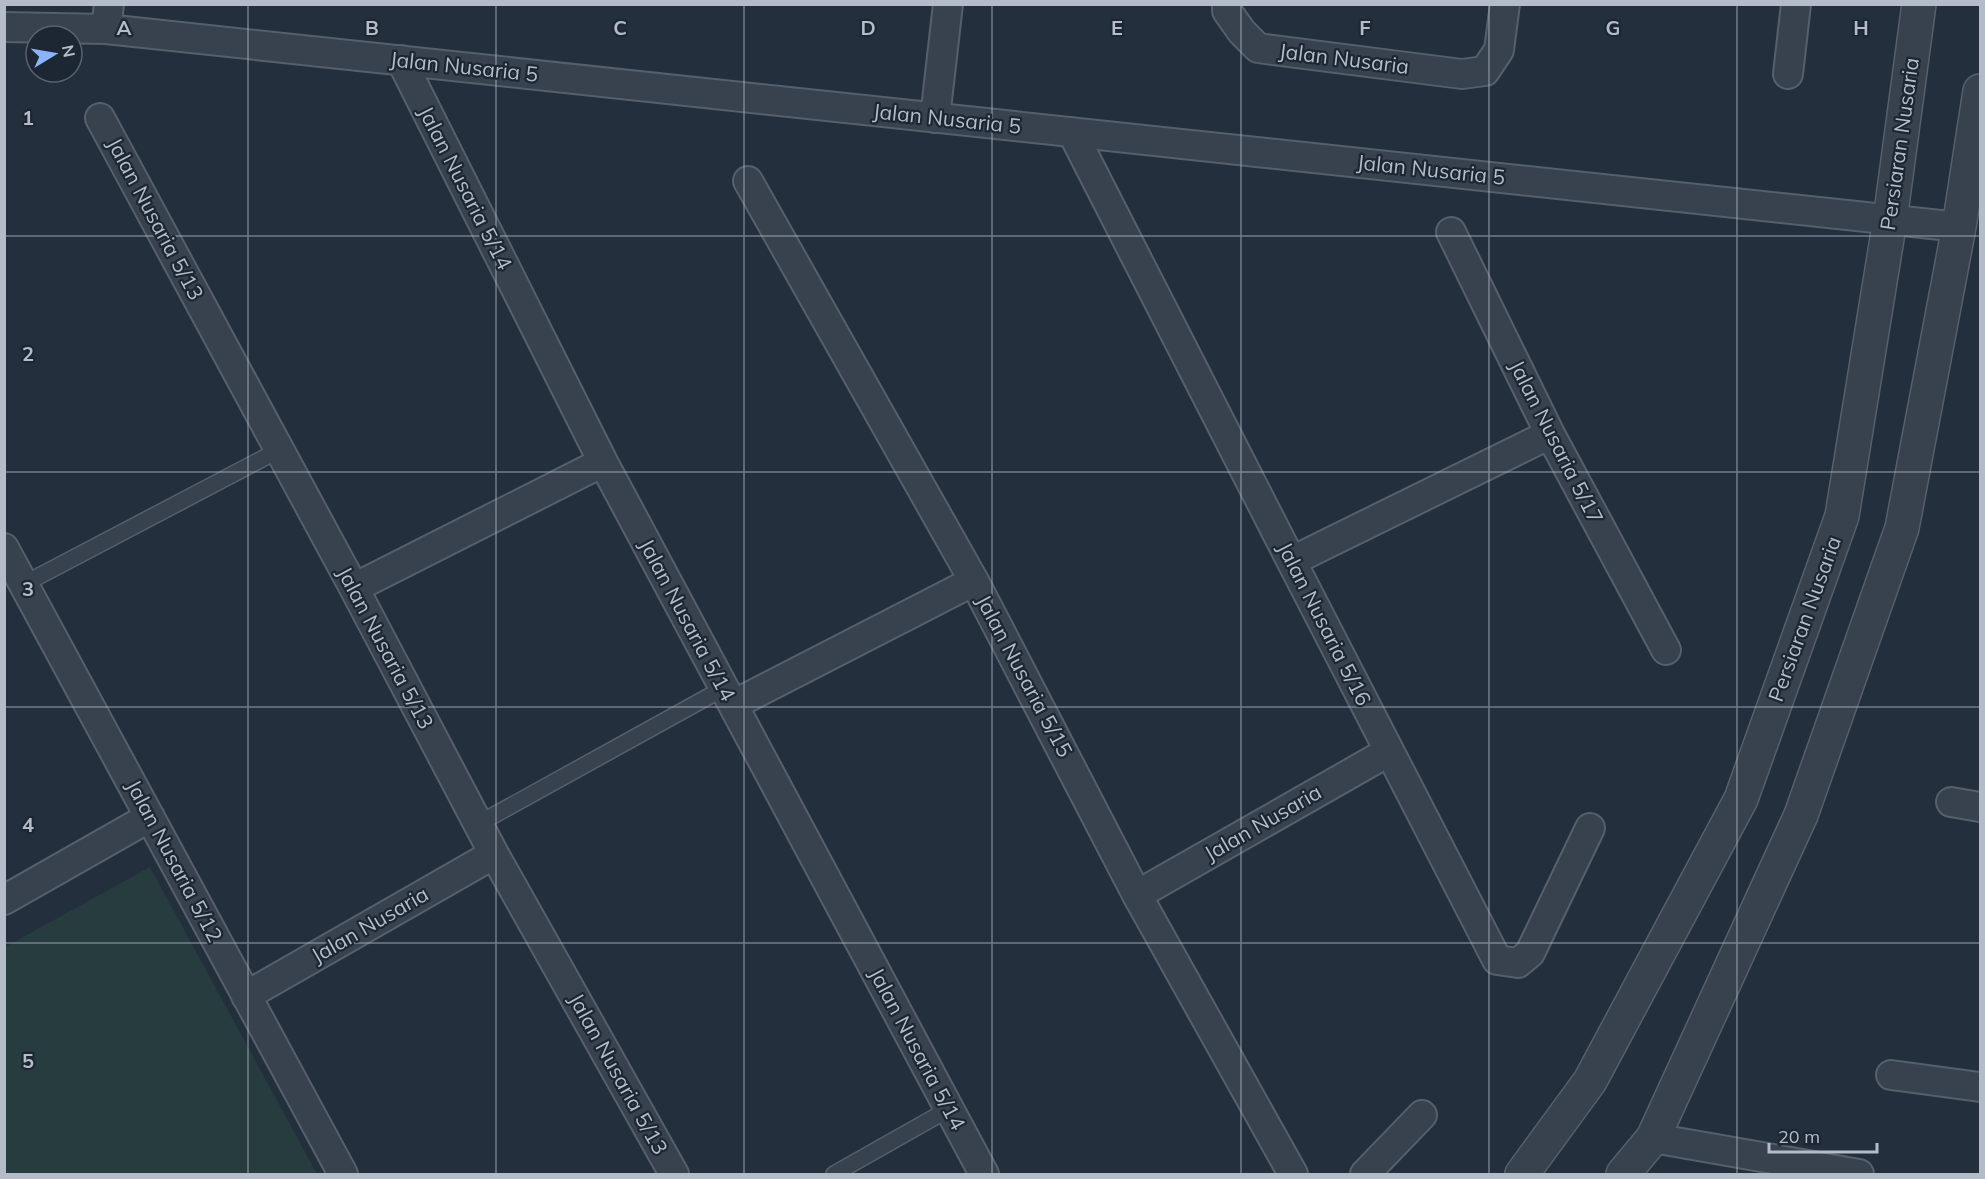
<svg xmlns="http://www.w3.org/2000/svg" width="1985" height="1179" font-family="Mulish,sans-serif">
<style>
.green{fill:#263c3f}
.lines{fill:none;stroke-linecap:round;stroke-linejoin:round}
.service-casing{stroke:#565f6c;stroke-width:18}
.minor-casing{stroke:#565f6c;stroke-width:32}
.tertiary-casing{stroke:#565f6c;stroke-width:36}
.service{stroke:#38414e;stroke-width:15}
.minor{stroke:#38414e;stroke-width:28}
.tertiary{stroke:#38414e;stroke-width:33}
.grid{fill:none;stroke:#b4bcc9;stroke-width:1.5;stroke-opacity:0.55}
.labels{text-anchor:middle;stroke-width:4.5;stroke-linejoin:round;paint-order:stroke}
.street-label{font-size:21px;fill:#b4bcc9;stroke:#1d2633}
.grid-label{font-size:20px;text-anchor:middle;font-weight:bold;fill:#b4bcc9;stroke:#1d2633;stroke-width:4.5;stroke-linejoin:round;paint-order:stroke}
</style>
<rect width="100%" height="100%" fill="#242f3e"/>
<path class="green" d="M150,867L317,1174H5V947Z"/>
<g class="lines">
<defs>
<path id="service" d="M24,584L279,450
M478,824L724,688
M834,1174L949,1109"/>
<path id="minor" d="M1227,4V11L1242,32L1258,48L1462,74L1485,71L1499,50L1505,4
M4,27L106,29L1959,227
M106,29L109,4
M401,60L603,462L984,1174
M1788,74L1796,4
M100,118L354,588L494,854L674,1174
M935,118L948,4
M1072,132C1214,408 1353,685 1497,960L1518,963L1530,953L1590,828
M748,181L974,581L1137,895L1293,1174
M1451,232L1550,434L1666,650
M4,548L343,1174
M1292,561L1550,434
M354,588L603,462
M733,705L974,581
M1951,802L1980,807
M1137,895L1388,752
M4,900L150,817
M246,996L494,854
M1891,1075L1980,1087
M1653,1138L1859,1174
M1365,1174L1422,1115"/>
<path id="tertiary" d="M1522,1174L1590,1081L1741,799L1842,516L1890,220L1919,4
M1623,1174L1653,1138L1801,815L1902,528L1959,227L1980,91"/>
</defs>
<use href="#service" class="service-casing"/>
<use href="#minor" class="minor-casing"/>
<use href="#tertiary" class="tertiary-casing"/>
<use href="#service" class="service"/>
<use href="#minor" class="minor"/>
<use href="#tertiary" class="tertiary"/>
</g>
<path class="grid" d="M248,4V1174M496,4V1174M744,4V1174M992,4V1174M1241,4V1174M1489,4V1174M1737,4V1174M4,236H1980M4,472H1980M4,707H1980M4,943H1980"/>
<g class="labels">
<g class="street-label">
<text transform="translate(1344 59) rotate(7)" y="7">Jalan Nusaria</text>
<text transform="translate(464 67) rotate(6)" y="7">Jalan Nusaria 5</text>
<text transform="translate(947 119) rotate(6)" y="7">Jalan Nusaria 5</text>
<text transform="translate(1900 144) rotate(-82)" y="7">Persiaran Nusaria</text>
<text transform="translate(1431 170) rotate(6)" y="7">Jalan Nusaria 5</text>
<text transform="translate(465 188) rotate(63)" y="7">Jalan Nusaria 5/14</text>
<text transform="translate(155 219) rotate(62)" y="7">Jalan Nusaria 5/13</text>
<text transform="translate(1556 442) rotate(63)" y="7">Jalan Nusaria 5/17</text>
<text transform="translate(1805 619) rotate(-70)" y="7">Persiaran Nusaria</text>
<text transform="translate(687 620) rotate(62)" y="7">Jalan Nusaria 5/14</text>
<text transform="translate(1324 624) rotate(63)" y="7">Jalan Nusaria 5/16</text>
<text transform="translate(385 648) rotate(62)" y="7">Jalan Nusaria 5/13</text>
<text transform="translate(1024 676) rotate(62)" y="7">Jalan Nusaria 5/15</text>
<text transform="translate(1263 823) rotate(-30)" y="7">Jalan Nusaria</text>
<text transform="translate(174 861) rotate(62)" y="7">Jalan Nusaria 5/12</text>
<text transform="translate(370 925) rotate(-30)" y="7">Jalan Nusaria</text>
<text transform="translate(917 1049) rotate(62)" y="7">Jalan Nusaria 5/14</text>
<text transform="translate(618 1074) rotate(61)" y="7">Jalan Nusaria 5/13</text>
</g>
</g>
<g class="grid-label">
<text x="124" y="35">A</text>
<text x="372" y="35">B</text>
<text x="620" y="35">C</text>
<text x="868" y="35">D</text>
<text x="1117" y="35">E</text>
<text x="1365" y="35">F</text>
<text x="1613" y="35">G</text>
<text x="1861" y="35">H</text>
<text x="28" y="125">1</text>
<text x="28" y="361">2</text>
<text x="28" y="596">3</text>
<text x="28" y="832">4</text>
<text x="28" y="1068">5</text>
</g>
<rect width="1985" height="1179" fill="none" stroke="#b4bcc9" stroke-width="12"/>
<g transform="translate(54 54) rotate(79)"><circle r="28" fill="#1d2633" stroke="#59626f" stroke-width="1.5"/>
<path d="M0-4.5L10 22L0 15L-10 22Z" fill="#8ab4f8"/>
<text y="-9" font-size="16" font-weight="bold" text-anchor="middle" fill="#b4bcc9">N</text>
</g>
<path d="M1769 1143v9h108v-9" fill="none" stroke="#b4bcc9" stroke-width="3"/>
<text x="1778" y="1143" font-size="18" fill="#b4bcc9" stroke="#1d2633" stroke-width="4.5" paint-order="stroke">20 m</text>
</svg>
